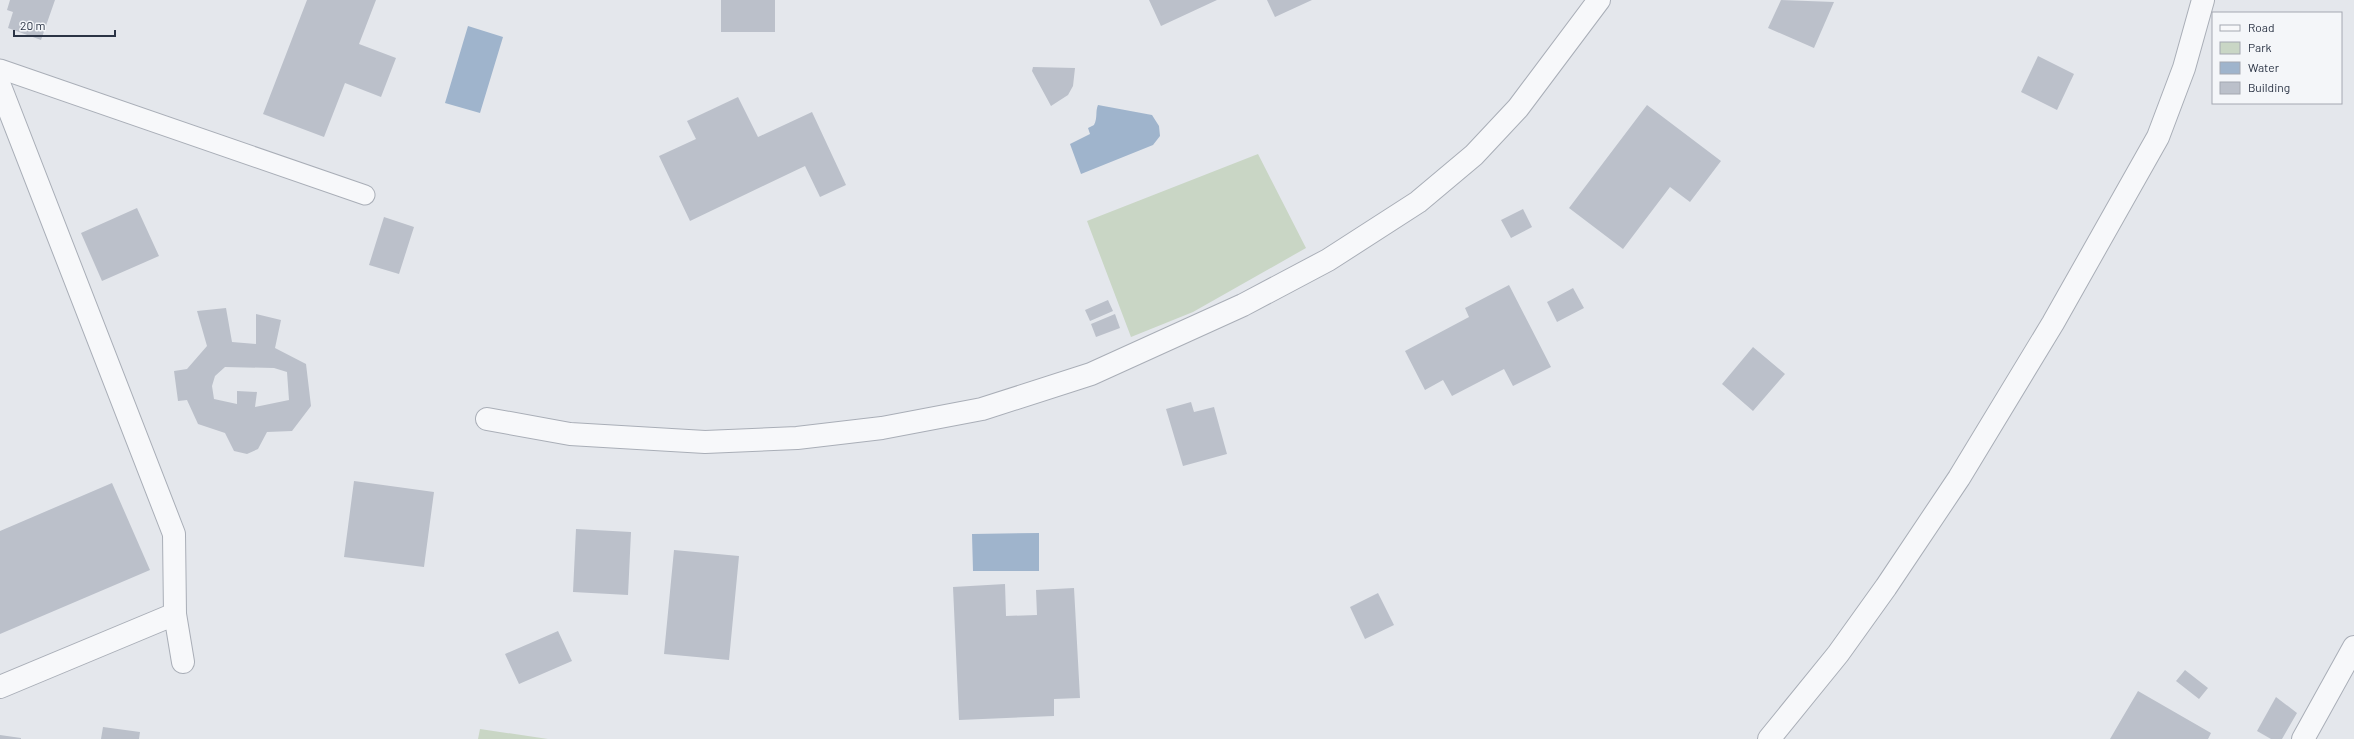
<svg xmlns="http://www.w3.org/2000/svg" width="2354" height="739" font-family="Barlow,sans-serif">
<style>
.green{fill:#c9d6c5}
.water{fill:#9fb4cc}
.building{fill:#bbc0ca;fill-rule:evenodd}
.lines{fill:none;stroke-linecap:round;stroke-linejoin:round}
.lane-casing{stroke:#a9aeb7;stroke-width:21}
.street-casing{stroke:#a9aeb7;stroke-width:24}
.lane{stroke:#f7f8fa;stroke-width:19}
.street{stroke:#f7f8fa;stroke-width:22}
</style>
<rect width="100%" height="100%" fill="#e4e7ec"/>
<path class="green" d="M1258,154L1306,248L1193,312L1131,337L1087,221Z
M480,729L548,739H478Z"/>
<path class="water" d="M468,26L503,37L480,113L445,103Z
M1098,105L1152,115L1159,126L1160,136L1153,145L1081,174L1070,144L1090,134L1088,128L1094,125C1098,117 1095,112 1098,105Z
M1039,533V571H973L972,534Z"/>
<path class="building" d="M10,0H55L41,40L8,28L13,12L7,10Z
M307,0H376L359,44L396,58L381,97L345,83L324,137L263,114Z
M721,0H775V32H721Z
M1149,0H1217L1161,26Z
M1267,0H1312L1275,17Z
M1781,0L1834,2L1814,48L1768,28Z
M2038,56L2074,74L2057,110L2021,92Z
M1033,67L1075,68L1073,86L1068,95L1051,106L1032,71Z
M738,97L758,137L812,112L846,185L820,197L805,166L690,221L659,156L696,139L687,121Z
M1647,105L1721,161L1690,202L1670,187L1623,249L1569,208Z
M137,208L159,256L102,281L81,233Z
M1523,209L1532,227L1511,238L1501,220Z
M384,217L414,227L399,274L369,265Z
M1509,285L1551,367L1513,386L1504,369L1452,396L1443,380L1425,390L1405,351L1469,317L1465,308Z
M1573,288L1584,308L1557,322L1547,302Z
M1108,300L1113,311L1090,321L1085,310Z
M226,308L232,342L256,344V314L281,320L275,348L306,364L311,406L292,431L267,432L258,449L247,454L234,451L225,433L198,424L187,400L178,401L174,371L187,369L207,346L197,311ZM225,367L274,368L287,372L289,400L255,407L257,392L237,391V404L214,399L212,386L215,376Z
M1115,314L1120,328L1096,337L1091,324Z
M1753,347L1785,374L1753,411L1722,384Z
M1191,402L1194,412L1214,407L1227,454L1183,466L1166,409Z
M354,481L434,492L424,567L344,557Z
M112,483L150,570L0,634V531Z
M576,529L631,532L628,595L573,592Z
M674,550L739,556L729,660L664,654Z
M1005,584L1006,616L1037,615L1036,590L1074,588L1080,698L1054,699V716L959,720L953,587Z
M1378,593L1394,625L1365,639L1350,607Z
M558,631L572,661L519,684L505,654Z
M2185,670L2208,688L2199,699L2176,681Z
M2138,691L2211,733L2208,739H2110Z
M2276,697L2297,713L2282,739H2271L2257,731Z
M103,727L140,732L139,739H101Z
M0,735L21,738V739H0Z"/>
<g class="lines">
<defs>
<path id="lane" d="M0,69L365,195"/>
<path id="street" d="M0,86L174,534L175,614L0,687
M487,419L570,434L705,442L797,438L882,428L982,409L1091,374L1243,305L1328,260L1418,202L1474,155L1518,108L1599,0
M175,614L183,662
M1769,739L1838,654L1886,587L1959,478L2053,323L2158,137L2184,68L2203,0
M2303,739L2354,647"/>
</defs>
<use href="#lane" class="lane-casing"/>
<use href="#street" class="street-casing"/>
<use href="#lane" class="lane"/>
<use href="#street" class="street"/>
</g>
<rect x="2212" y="12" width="130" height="92" fill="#f4f6f9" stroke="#a4a8b1"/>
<rect x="2220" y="25" width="20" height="6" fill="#f7f8fa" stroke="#a4a8b1"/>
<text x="2248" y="32" font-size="12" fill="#2b3445">Road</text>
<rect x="2220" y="42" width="20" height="12" fill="#c9d6c5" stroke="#a4a8b1"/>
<text x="2248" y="52" font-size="12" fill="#2b3445">Park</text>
<rect x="2220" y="62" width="20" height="12" fill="#9fb4cc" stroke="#a4a8b1"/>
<text x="2248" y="72" font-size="12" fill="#2b3445">Water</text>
<rect x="2220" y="82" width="20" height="12" fill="#bbc0ca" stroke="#a4a8b1"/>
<text x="2248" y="92" font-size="12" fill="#2b3445">Building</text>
<path d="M14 30v6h101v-6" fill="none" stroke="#2b3445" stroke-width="2"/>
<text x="20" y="30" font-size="12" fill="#2b3445" stroke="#f4f6f9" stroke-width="3" paint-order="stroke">20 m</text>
</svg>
